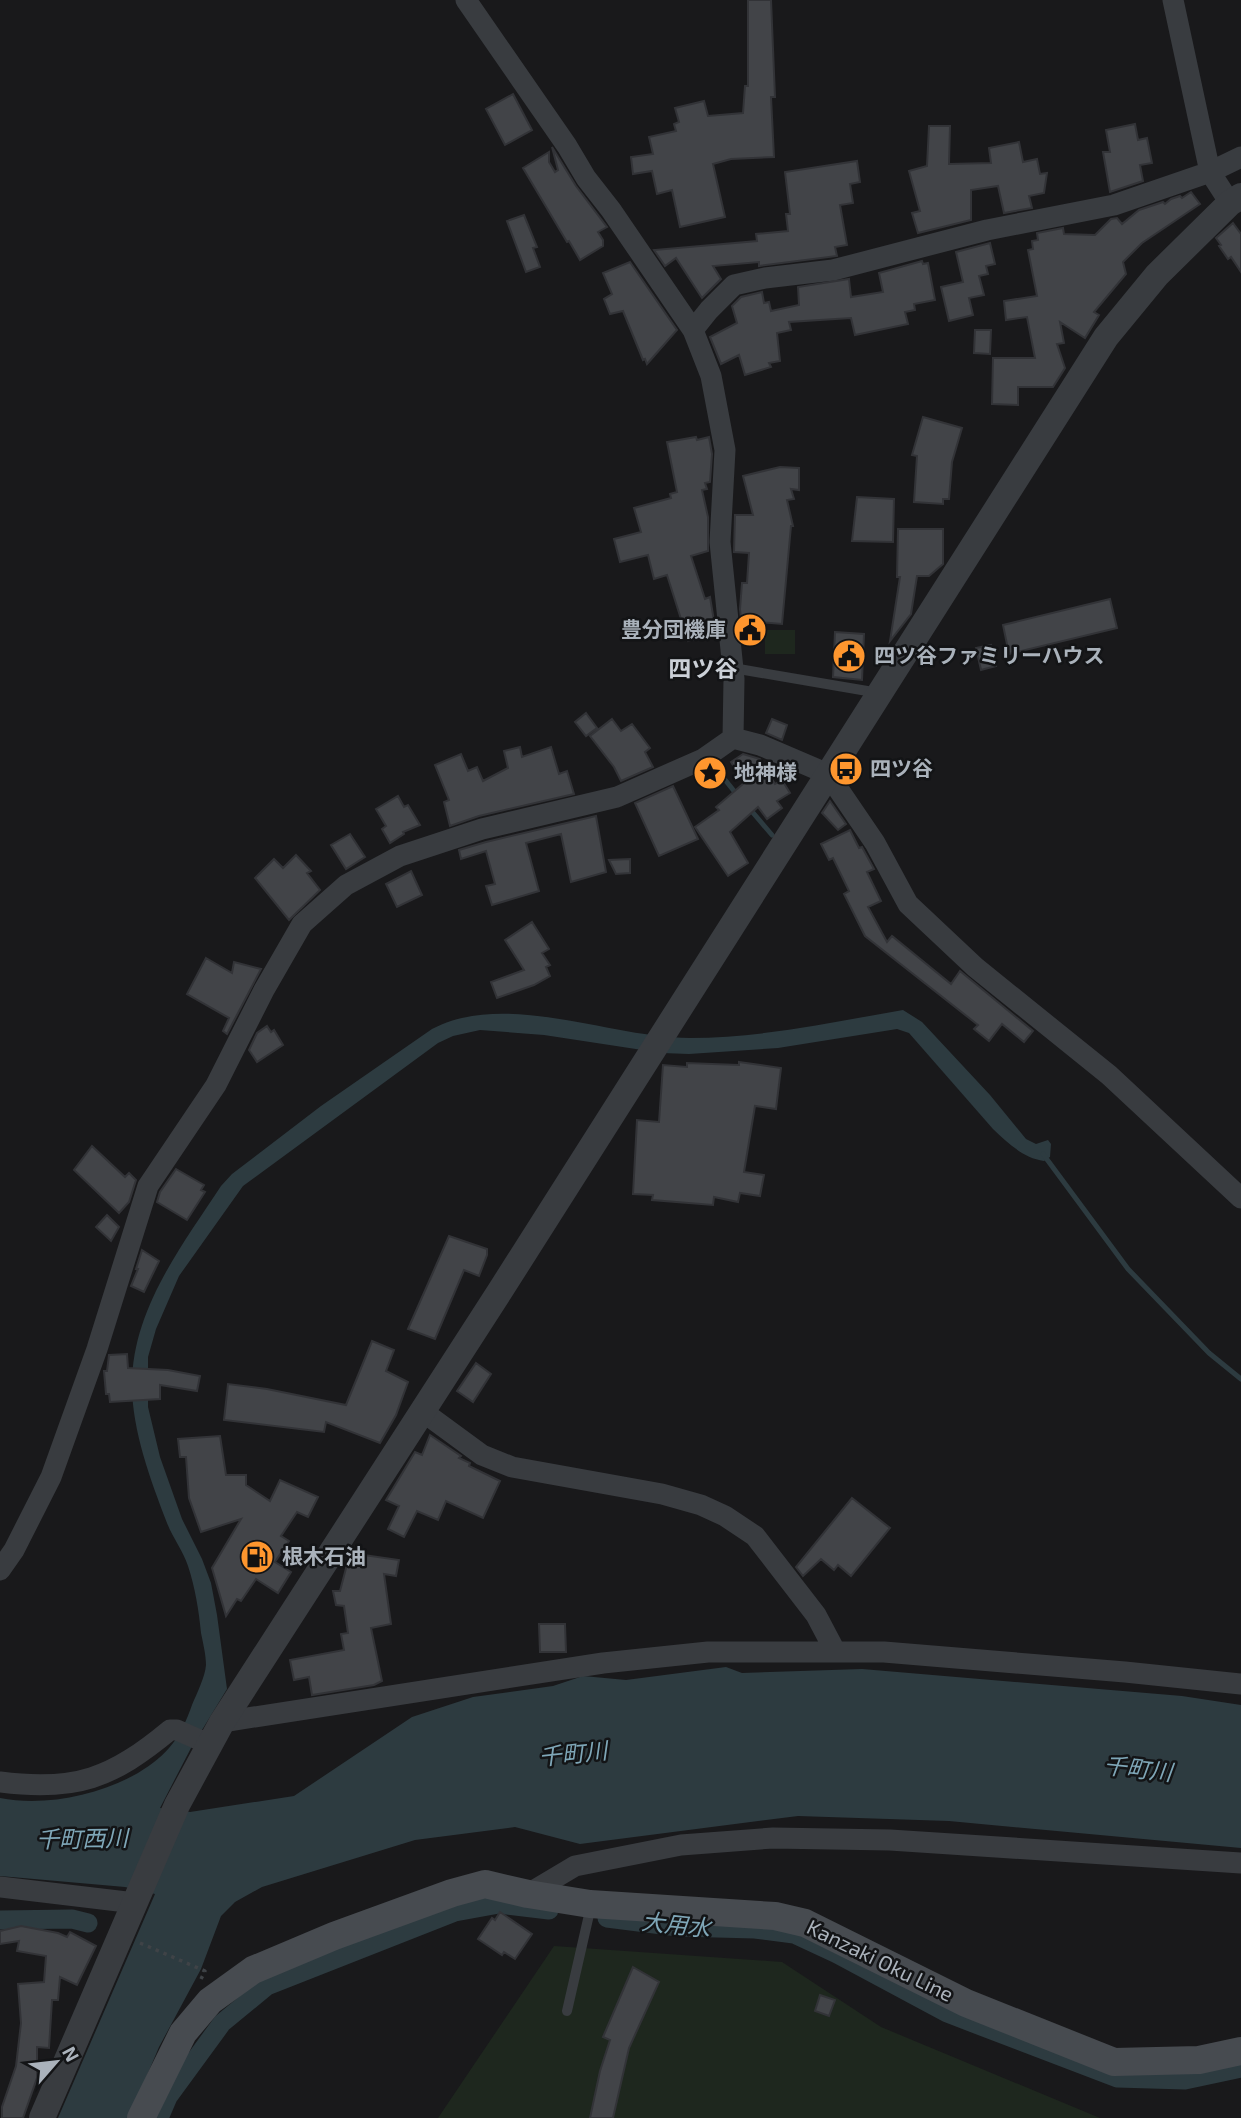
<svg xmlns="http://www.w3.org/2000/svg" width="1241" height="2118" font-family="'Exo 2','Noto Sans JP',sans-serif">
<style>
.green{fill:#1e271e}
.water{fill:#2d3b40}
.lines{fill:none;stroke-linecap:round;stroke-linejoin:round}
.stream{stroke:#2d3b40;stroke-width:5}
.canal{stroke:#2d3b40;stroke-width:19}
.building{fill:#424448;stroke:#323337;stroke-width:2}
.path{stroke:#3f4347;stroke-width:3.5;stroke-dasharray:3.5 5;stroke-linecap:butt}
.service{stroke:#393c40;stroke-width:10}
.minor{stroke:#393c40;stroke-width:21}
.tertiary{stroke:#393c40;stroke-width:26}
.secondary{stroke:#474b50;stroke-width:28}
.labels{text-anchor:middle;stroke-width:5;stroke-linejoin:round;paint-order:stroke}
.poi-label{font-size:21px;font-weight:bold;fill:#aab2bb;stroke:#131416;text-anchor:start}
.street-label{font-size:21px;fill:#aab2bb;stroke:#131416}
.neighbourhood-label{font-size:23px;font-weight:bold;fill:#cbd0d7;stroke:#131416}
.water-label{font-size:23px;font-style:italic;fill:#7fa7b8;stroke:#131416}
</style>
<rect width="100%" height="100%" fill="#19191b"/>
<path class="green" d="M765,630H795V654H765Z
M554,1946L782,1962L881,2027L1100,2118H438Z"/>
<path class="water" d="M903,1010L922,1022L990,1095L1026,1139L1036,1144L1048,1140L1051,1144L1050,1157L1044,1161C1023,1158 1008,1143 993,1129L909,1033L897,1029L778,1048L689,1054L662,1053L544,1035L480,1030L453,1036L438,1043L243,1186L179,1276L156,1329L148,1357V1407L160,1457L182,1519L202,1559L211,1583L217,1615L227,1689L191,1748L160,1808L190,1812L294,1796L412,1717L473,1697L553,1686L583,1676L626,1680L726,1667L742,1673L862,1669L1182,1696L1241,1705V1848L949,1821L798,1816L580,1844L515,1827L415,1840L262,1887L235,1902L221,1916L201,1969L159,2047L129,2118H58L155,1894L125,1887L0,1876V1798C44,1807 100,1795 138,1773C168,1755 181,1737 192,1705C197,1693 205,1677 206,1665C206,1655 203,1643 201,1633C199,1611 195,1587 188,1566C183,1551 173,1538 167,1523C151,1481 132,1431 132,1385C132,1310 181,1247 221,1186L232,1174L321,1106L432,1029C507,990 610,1038 690,1038C762,1038 833,1022 903,1010Z"/>
<g class="lines">
<path class="stream" d="M714,766L738,796
M749,808L772,835
M1043,1154L1128,1269L1209,1353L1241,1379"/>
<path class="canal" d="M607,1918L678,1927L755,1929L794,1934L837,1954L947,2013L1117,2078L1185,2080L1241,2068
M0,1920L72,1919L88,1923
M159,2118L168,2097L222,2023L267,1986L455,1912L499,1904L549,1910"/>
</g>
<path class="building" d="M748,0H771L775,97H771L774,157L731,159L713,164L725,217L680,227L672,190L657,194L652,171L633,174L631,157L653,154L649,137L676,131L674,124L679,122L675,108L704,101L708,116L743,113L745,86H748Z
M513,94L532,130L505,145L486,109Z
M1135,124L1138,140L1147,138L1152,163L1140,165L1143,181L1110,192L1103,152H1110L1106,130Z
M929,126H950L949,164L991,163L989,148L1019,142L1023,162L1037,159L1040,174L1047,173L1044,193L1029,196L1032,208L1004,213L998,186L971,190V220L918,233L912,213L920,211L909,171L927,166Z
M552,147L576,186L607,227L598,232L603,240V246L580,260L569,241L567,242L523,168L549,152V162L555,172L558,170Z
M857,161L860,182L850,184L853,203L840,205L847,245L835,247L837,256L759,266V262L713,266L721,279L702,298L676,258L665,266L654,250L757,241L756,234L788,231L786,214H790L785,172Z
M1191,192L1200,204L1142,243L1123,262L1126,274L1094,312L1099,315L1085,338L1060,322L1064,343L1057,344L1065,368L1053,387H1018V405L992,404L993,358H1035L1027,317L1006,320L1004,301L1037,296L1028,250L1033,249L1032,241L1038,240L1037,233L1063,228L1064,234L1095,235L1111,219L1117,218L1122,224L1139,210L1163,202L1165,204L1171,199L1180,196L1182,198Z
M524,215L537,247L533,248L540,267L526,272L507,221Z
M1233,223L1241,234V272L1231,257L1228,259L1219,246L1221,245L1216,238Z
M990,243L995,264L986,266L988,274L979,276L984,295L969,298L973,315L949,321L941,287L963,282L956,252Z
M922,261L923,264L928,263L935,300L914,304L915,310L905,312L908,324L855,335L851,318L789,322L791,330L777,333L780,361L769,363L771,367L745,375L739,355L721,364L710,337L737,323L732,306L741,297L762,292L764,303L769,302L771,311L799,305L798,287L849,279L851,297L883,292L879,273Z
M630,262L677,330L647,364L645,359L643,360L623,311L610,314L604,299L612,294L603,273Z
M975,330H991L990,354L974,353Z
M923,417L962,428L952,462L949,499H943V504L914,502L917,456L912,455Z
M696,437L697,440L709,437L712,454L710,482L705,483L707,489L702,490L708,517V551L691,556L705,599L710,597L716,633L688,641L667,575L654,579L648,555L620,562L614,539L641,532L634,508L671,498L670,494L677,492L667,442Z
M780,467L799,468V490L791,489L794,499L787,500L793,526H791L782,624L760,622V637L743,636L740,609L742,583H747L749,553L734,552L735,515H753L743,476Z
M857,497L894,499L893,542L852,541Z
M898,529H943V564L929,576H917L911,614L890,641L900,577H897Z
M1110,599L1117,628L1009,654L1003,625Z
M835,632L864,634L862,680L833,677Z
M991,645L996,666L981,670L976,648Z
M586,713L597,728L586,736L575,722Z
M612,719L621,731L632,724L650,748L645,752L653,767L621,781L614,767L590,736Z
M772,719L787,725L782,740L766,733Z
M520,747L522,757L551,747L559,774L567,771L574,794L479,816L450,826L444,802L449,800L435,765L461,754L468,771L477,767L483,781L508,768L504,751Z
M743,754L760,759L775,784L782,780L790,793L777,801L782,808L767,819L758,807L730,832L748,863L728,876L695,827L719,810L716,807L744,783L731,762Z
M673,786L698,839L659,856L635,803Z
M398,796L404,807L408,805L420,825L403,832L404,834L390,843L382,829L386,826L376,809Z
M830,801L846,824L838,830L822,813Z
M596,816L606,872L571,882L561,834L526,843L539,891L492,905L486,886L495,884L486,851L461,859L459,850L486,842Z
M850,830L859,848L862,847L874,869L867,872L881,901L868,907L887,942L892,936L951,984L960,971L1033,1031L1024,1042L1002,1024L989,1041L974,1029L978,1025L865,936L844,894L849,891L833,858L829,860L821,844Z
M350,834L365,857L346,869L331,845Z
M296,855L311,871L307,873L320,890L289,920L255,878L274,859L283,868Z
M630,859V873L616,874L609,860Z
M411,871L422,895L397,907L386,884Z
M532,922L549,949L542,953L550,965L546,967L550,976L534,985L497,998L491,982L524,970L505,940Z
M206,958L232,973L234,962L261,969L227,1034L223,1031L229,1018L187,994Z
M267,1026L271,1032L274,1030L283,1045L257,1062L249,1050L257,1033Z
M739,1062L781,1068L776,1109L755,1106L744,1172L764,1175L760,1196L740,1193L738,1202L714,1197L713,1205L652,1200L653,1195L633,1194L637,1120L659,1122L663,1065L687,1067V1063L739,1065Z
M92,1146L125,1177L129,1173L136,1180L129,1202L119,1213L74,1170Z
M176,1169L204,1185L201,1190L205,1192L187,1220L157,1202L160,1192Z
M107,1215L119,1227L111,1241L96,1227Z
M449,1236L487,1249V1255L479,1276L464,1270L435,1339L408,1329Z
M142,1250L159,1261L144,1292L131,1286L138,1269H136Z
M372,1341L394,1350L386,1371L408,1382L396,1415L380,1443L326,1422L324,1432L224,1420L228,1384L267,1389L346,1405Z
M127,1354L128,1368L168,1370L200,1376L197,1391L160,1385V1399L110,1402L109,1394H106L104,1371H107L109,1355Z
M476,1363L491,1374L473,1402L457,1391Z
M430,1435L461,1456L459,1458L470,1463L469,1466L500,1481L483,1518L446,1501L438,1520L417,1511L404,1537L388,1529L399,1506L386,1500L415,1452L422,1455Z
M220,1436L226,1475H246V1485L270,1501L280,1480L318,1497L308,1517L297,1512L281,1536L289,1541L275,1562L291,1572L278,1593L256,1579L241,1601L237,1599L226,1616L212,1568L241,1519L201,1532L189,1498L186,1457H180L178,1439Z
M852,1498L890,1528L851,1576L838,1565L834,1570L821,1559L803,1576L796,1567Z
M350,1553L399,1560L396,1576L384,1574L391,1624L371,1628L382,1681L374,1685L312,1695L309,1677L294,1680L290,1660L344,1650L341,1634L348,1633L344,1606L336,1605L333,1591H340Z
M539,1624H565L566,1652H540Z
M500,1912L532,1934L515,1959L504,1952L502,1955L478,1939L492,1918L495,1920Z
M21,1926L58,1933L67,1937L70,1932L96,1946L77,1985L60,1977L58,2000H52L49,2048L37,2047V2078L23,2118H2V2107L16,2066L21,2023L18,1984L44,1982L46,1956L17,1951L19,1941L0,1944V1931Z
M633,1967L659,1982L629,2048L613,2118H590L600,2071L610,2040L603,2037Z
M820,1995L835,2000L829,2016L815,2011Z"/>
<g class="lines">
<path class="path" d="M140,1943L205,1971L201,1979"/>
<path class="service" d="M733,668L879,693
M567,2011L591,1906"/>
<path class="minor" d="M466,0L567,146L586,178L611,210L693,330L711,376L725,450L720,542L734,679L733,738
M1173,0L1210,172L1230,203
M693,330L709,310L734,285L765,278L833,270L987,230L1114,205L1210,172L1241,157
M422,1411L482,1455L512,1467L662,1494L701,1505L725,1516L755,1536L816,1615L835,1651
M0,1570L14,1550L51,1477L97,1349L148,1186L216,1085L264,990L302,924L346,885L400,856L482,829L617,797L703,759L733,738L760,745L828,774L875,843L908,904L975,967L1109,1075L1241,1198
M222,1722L603,1663L708,1652H884L1125,1672L1241,1684
M0,1782C76,1792 112,1778 170,1730H177L211,1745
M0,1887L135,1903
M528,1894L575,1866L681,1845L773,1838L890,1840L1241,1863"/>
<path class="tertiary" d="M42,2118L177,1805L222,1722L500,1291L1106,337L1157,275L1230,203L1241,196"/>
<path class="secondary" d="M141,2118L183,2033L210,2001L253,1970L334,1936L452,1893L485,1884L528,1894L590,1904L775,1916L805,1923L966,2003L1114,2062L1199,2060L1241,2051"/>
</g>
<defs>
<symbol id="civic-disc" viewBox="-11 -11 22 22"><circle r="9.5" fill="#fe962e" stroke="#131416"/><path d="M-.6-6.5H3V-4.5H.6V-3L4-1V1h2V6H-6V1h2V-1L-.6-3ZM-1.2 2.5V6h2.4V2.5Z" fill="#111"/></symbol>
<symbol id="bus-disc" viewBox="-11 -11 22 22"><circle r="9.5" fill="#fe962e" stroke="#131416"/><path d="M-5-6H5V4H4V6H2V4H-2V6H-4V4H-5ZM-3.5-4V0h7V-4ZM-3.5 1.2v1.5H-2V1.2ZM2 1.2v1.5H3.5V1.2Z" fill="#111"/></symbol>
<symbol id="sight-disc" viewBox="-11 -11 22 22"><circle r="9.5" fill="#fe962e" stroke="#131416"/><path d="M0-6L1.8-2.2L6-1.7L2.9 1.2L3.7 5.4L0 3.3L-3.7 5.4L-2.9 1.2L-6-1.7L-1.8-2.2Z" fill="#111"/></symbol>
<symbol id="fuel-disc" viewBox="-11 -11 22 22"><circle r="9.5" fill="#fe962e" stroke="#131416"/><path d="M-5.5-6h7V0h2V4h1.3V-2.5L3-4.5l.8-.8L6-3V5H2.5V1h-1V6h-7ZM-4.2-4.7v3.2H.2V-4.7Z" fill="#111"/></symbol>
</defs>
<g fill-rule="evenodd">
<use href="#civic-disc" x="731" y="611" width="38" height="38"/>
<use href="#civic-disc" x="830" y="637" width="38" height="38"/>
<use href="#bus-disc" x="827" y="750" width="38" height="38"/>
<use href="#sight-disc" x="691" y="754" width="38" height="38"/>
<use href="#fuel-disc" x="238" y="1538" width="38" height="38"/>
</g>
<g class="labels">
<g class="poi-label">
<text x="726" y="637" text-anchor="end">豊分団機庫</text>
<text x="874" y="663">四ツ谷ファミリーハウス</text>
<text x="870" y="776">四ツ谷</text>
<text x="734" y="780">地神様</text>
<text x="282" y="1564">根木石油</text>
</g>
<g class="street-label">
<text transform="translate(880 1961) rotate(26)" y="7">Kanzaki Oku Line</text>
</g>
<g class="neighbourhood-label">
<text x="703" y="677">四ツ谷</text>
</g>
<g class="water-label">
<text transform="translate(573 1754) rotate(-6)" y="8">千町川</text>
<text transform="translate(1138 1769) rotate(6)" y="8">千町川</text>
<text transform="translate(82 1839) rotate(-1)" y="8">千町西川</text>
<text transform="translate(676 1925) rotate(6)" y="8">大用水</text>
</g>
</g>
<g transform="translate(56 2062) rotate(62)" stroke="#131416" stroke-width="5" paint-order="stroke">
<path d="M0-5L12 26L0 18L-12 26Z" fill="#aab2bb"/>
<text y="-10" font-size="19" font-weight="bold" text-anchor="middle" fill="#aab2bb">N</text>
</g>
</svg>
